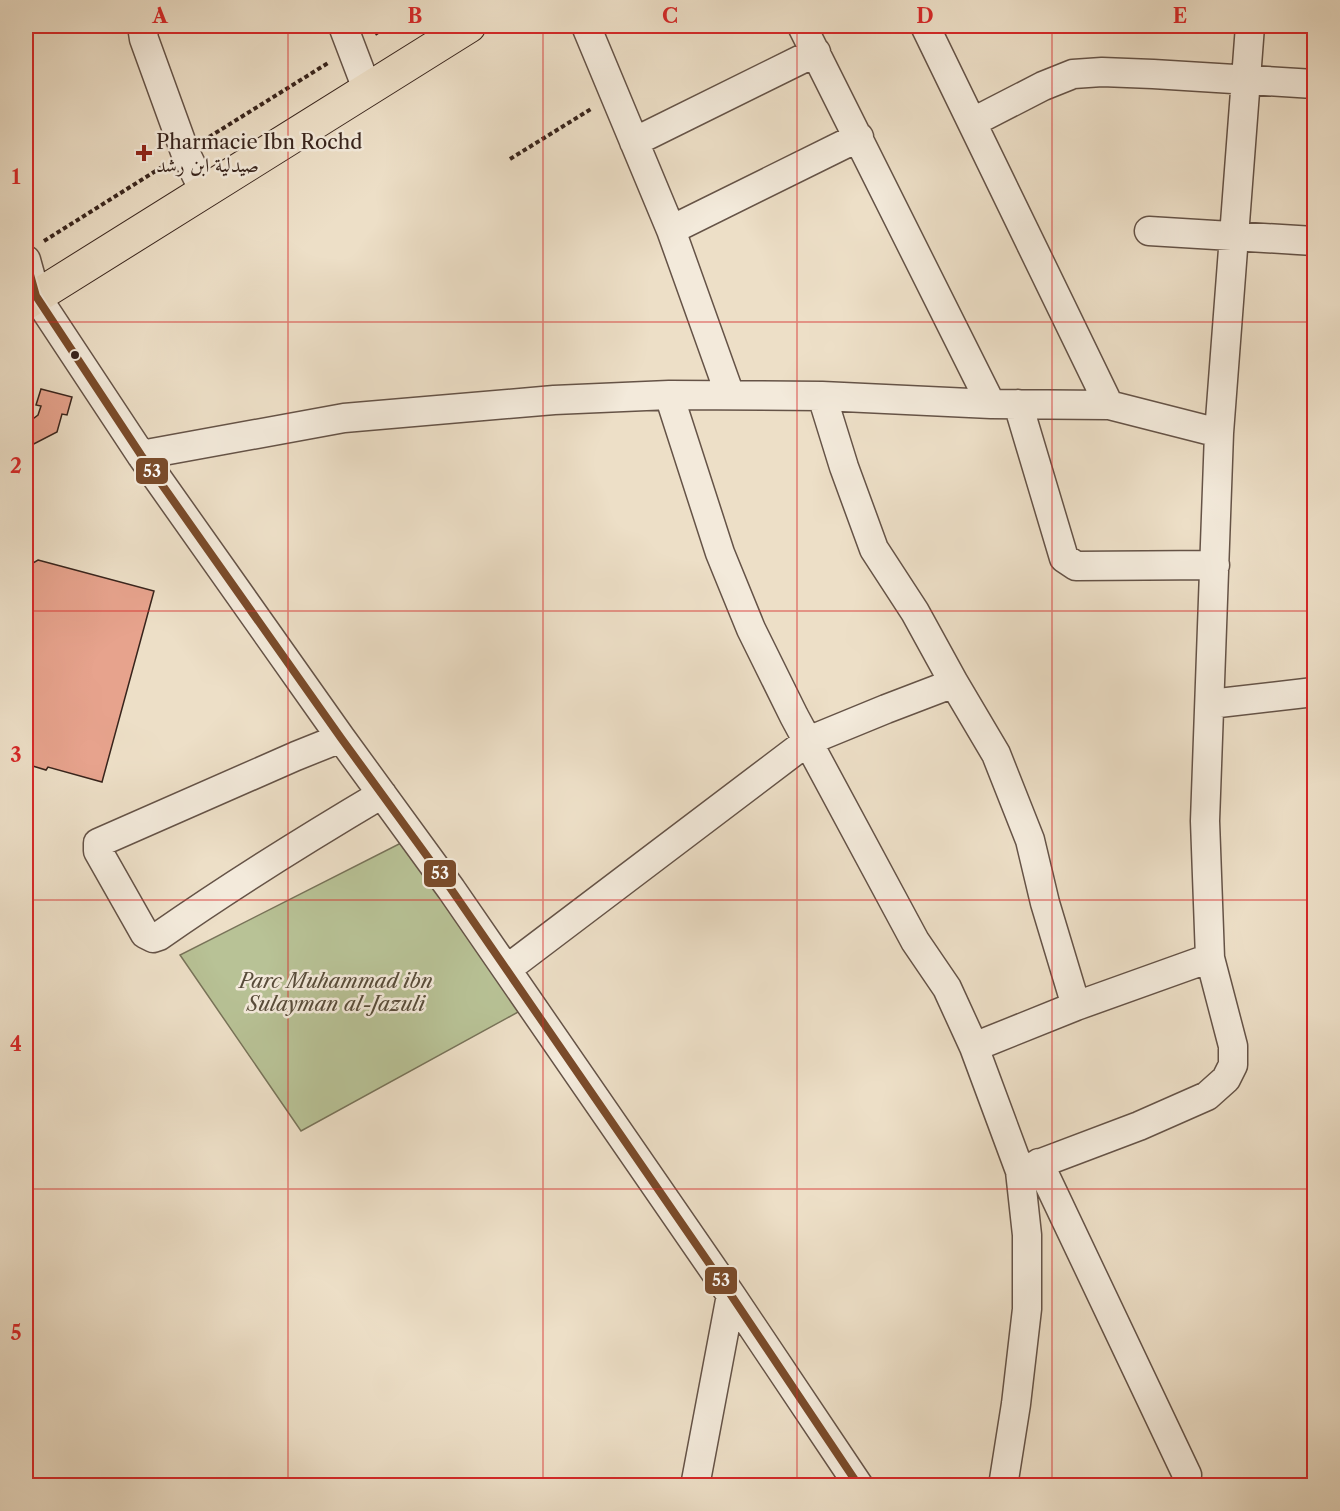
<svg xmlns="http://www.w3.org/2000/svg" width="1340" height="1511" font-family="'Libre Caslon Text',Amiri,serif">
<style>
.green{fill:#b8c296;stroke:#787359;stroke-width:1.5}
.building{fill:#e7a38d;stroke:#38241c;stroke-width:1.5}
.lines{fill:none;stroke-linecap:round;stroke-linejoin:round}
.minor-casing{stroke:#655347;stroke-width:31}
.major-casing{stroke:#38241c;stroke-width:35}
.path{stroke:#38241c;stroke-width:4;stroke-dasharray:4.5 3;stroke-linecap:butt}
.minor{stroke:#f3eadb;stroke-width:28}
.major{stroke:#eddfc7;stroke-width:33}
.bus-1-casing{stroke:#f3eadb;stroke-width:12}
.bus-1{stroke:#7a4b2a;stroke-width:8}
.grid{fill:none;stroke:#d62828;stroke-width:1.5;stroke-opacity:0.55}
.poi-dot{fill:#8f2418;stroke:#f3eadb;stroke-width:2}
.bus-dot{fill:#38241c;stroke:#f3eadb;stroke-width:2}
.labels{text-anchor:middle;stroke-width:5;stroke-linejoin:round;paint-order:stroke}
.poi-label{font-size:20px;fill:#38241c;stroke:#f3eadb;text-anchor:start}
.park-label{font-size:20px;font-style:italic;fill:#584c3a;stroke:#f3eadb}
.line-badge{stroke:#f3eadb;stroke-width:2}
.badge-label{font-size:16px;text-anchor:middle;font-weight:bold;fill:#fff}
.neatline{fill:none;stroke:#d62828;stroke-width:2}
.grid-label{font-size:20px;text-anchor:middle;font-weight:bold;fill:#d62828}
</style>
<rect width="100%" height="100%" fill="#eddfc7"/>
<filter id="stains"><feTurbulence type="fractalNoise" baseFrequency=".00333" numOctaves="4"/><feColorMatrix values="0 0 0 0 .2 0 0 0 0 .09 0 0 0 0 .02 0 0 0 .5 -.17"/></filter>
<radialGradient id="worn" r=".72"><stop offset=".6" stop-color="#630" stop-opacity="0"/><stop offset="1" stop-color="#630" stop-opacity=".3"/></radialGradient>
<path class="green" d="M401,843L520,1011L301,1131L180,955Z"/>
<path class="building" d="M41,389L72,397L67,415L62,414L57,432L26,448V424L38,415L41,406L36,405Z
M38,560L154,591L102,782L48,767L46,770L26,764V562L28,566Z"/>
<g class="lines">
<defs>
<path id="minor" d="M142,26L144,39L185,152L204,191
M343,26L367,89
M586,26L671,230L730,395
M802,26L991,404
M925,26L1109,405
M973,122L1043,86L1073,74L1102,72L1153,74L1314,84
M634,142L816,52
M671,230L859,137
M1149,231L1314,241
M26,260L36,296L141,455L341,738L451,889L731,1295L859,1486
M669,395L720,553L751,629L794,716L915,941L947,988L974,1047L1020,1171L1027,1235V1309L1016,1404L1003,1486
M822,396L844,467L874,549L915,612L954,683L996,754L1030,840L1045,903L1076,1006
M1018,404L1064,558L1076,566L1215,565
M141,455L344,418L554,400L669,395L822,396L991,404L1109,405L1219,433
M1210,704L1314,692
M341,738L296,756L98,843V851L145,934L153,938L159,936C232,885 306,839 382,794
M507,969L808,741L886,709L954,683
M974,1047L1076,1006L1210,958
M1039,1163L1187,1475
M1020,1171L1139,1126L1207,1096L1226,1079L1233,1065V1046L1210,958L1205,821L1219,433L1250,26
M695,1486L731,1295"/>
<path id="major" d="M26,303L469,26"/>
</defs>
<use href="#minor" class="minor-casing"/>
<use href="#major" class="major-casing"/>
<path class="path" d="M375,34L388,26
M209,137L328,63
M510,159L591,109
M44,241L162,167"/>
<use href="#minor" class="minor"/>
<use href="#major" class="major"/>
<defs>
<path id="bus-1" d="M26,260L36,296L141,455L341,738L451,889L731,1295L859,1486"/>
</defs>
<use href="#bus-1" class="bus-1-casing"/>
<use href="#bus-1" class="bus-1"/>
</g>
<path class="grid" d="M288,26V1486M543,26V1486M797,26V1486M1052,26V1486M26,322H1314M26,611H1314M26,900H1314M26,1189H1314"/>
<path class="poi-dot" d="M141 144h6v6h6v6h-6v6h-6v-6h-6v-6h6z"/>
<circle class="bus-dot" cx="75" cy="355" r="5"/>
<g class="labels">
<g class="poi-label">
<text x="156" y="149">Pharmacie Ibn Rochd<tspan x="156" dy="23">صيدلية ابن رشد</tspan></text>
</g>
<g class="park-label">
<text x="336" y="988">Parc Muhammad ibn<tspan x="336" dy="23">Sulayman al-Jazuli</tspan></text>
</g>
</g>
<g class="line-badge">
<rect x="135" y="457" width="34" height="28" rx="6" fill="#7a4b2a"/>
<rect x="423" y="859" width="34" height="29" rx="6" fill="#7a4b2a"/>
<rect x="704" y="1266" width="34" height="29" rx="6" fill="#7a4b2a"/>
</g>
<g class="badge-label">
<text x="152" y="477">53</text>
<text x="440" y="879">53</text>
<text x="721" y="1286">53</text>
</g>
<rect width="1340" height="1511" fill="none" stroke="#eddfc7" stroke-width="66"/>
<rect x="33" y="33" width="1274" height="1445" class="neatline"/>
<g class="grid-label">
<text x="160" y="23">A</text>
<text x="415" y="23">B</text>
<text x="670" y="23">C</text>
<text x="925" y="23">D</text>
<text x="1180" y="23">E</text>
<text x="16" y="184">1</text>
<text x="16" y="473">2</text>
<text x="16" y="762">3</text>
<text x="16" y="1051">4</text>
<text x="16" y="1340">5</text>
</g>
<rect width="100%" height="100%" filter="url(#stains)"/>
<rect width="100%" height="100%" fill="url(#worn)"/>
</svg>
